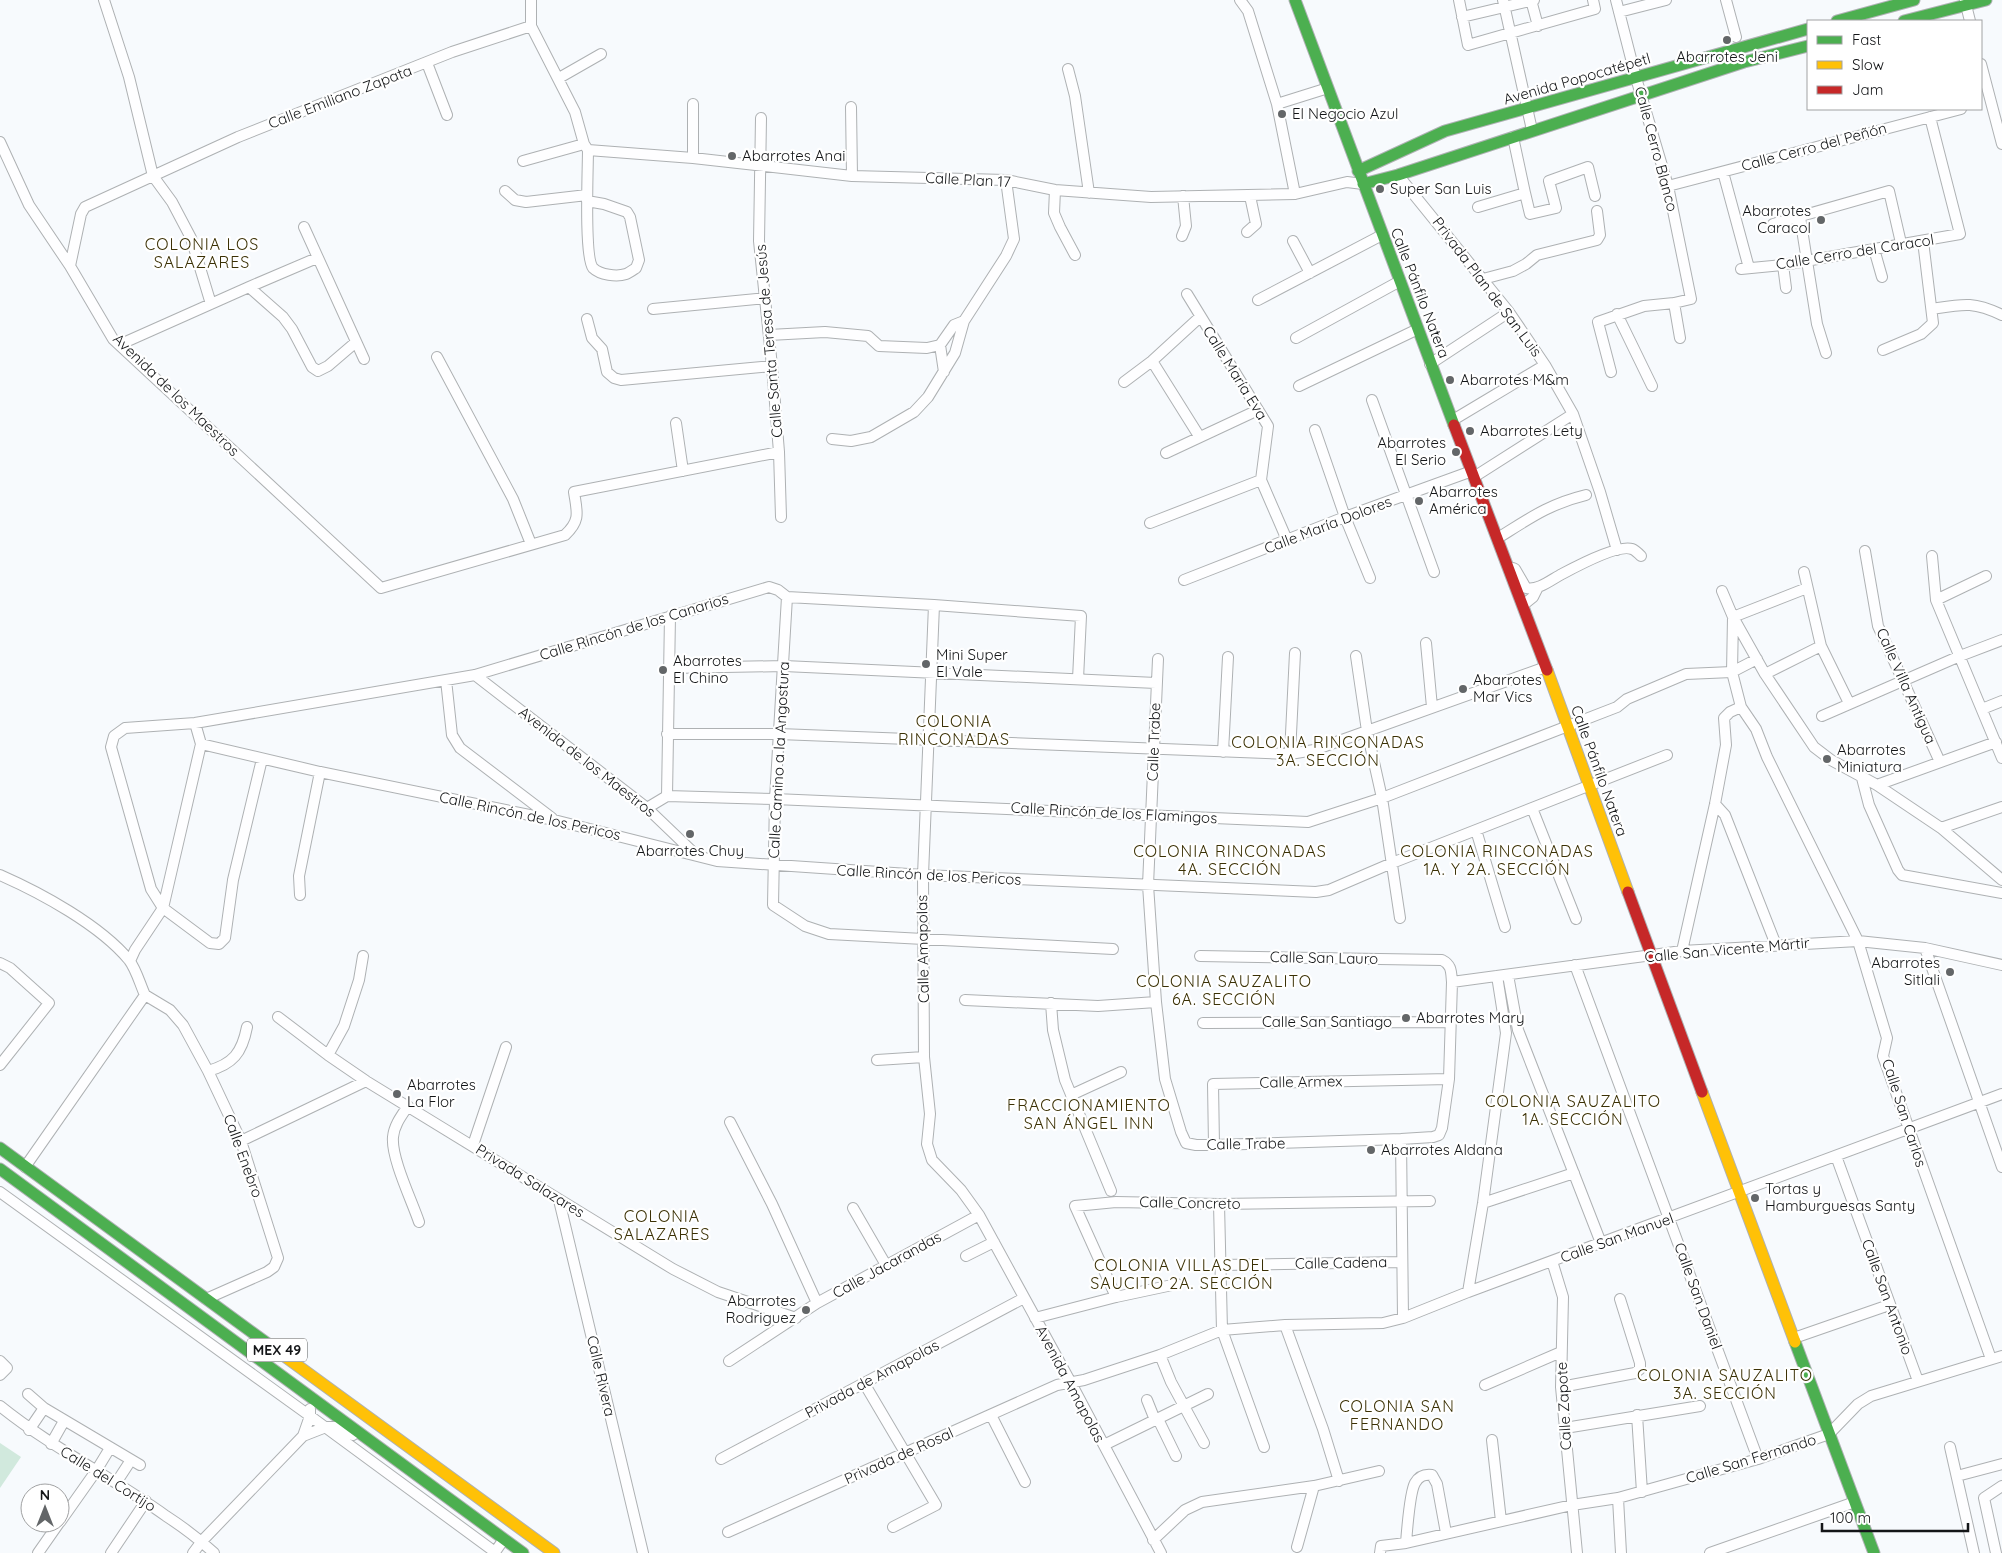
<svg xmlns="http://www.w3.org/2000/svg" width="2002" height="1553" font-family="Quicksand,sans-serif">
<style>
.green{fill:#d1e9dd}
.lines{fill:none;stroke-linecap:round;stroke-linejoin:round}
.street-casing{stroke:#aeb1b3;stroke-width:12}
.fast-casing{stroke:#aeb1b3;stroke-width:13}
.slow-casing{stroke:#aeb1b3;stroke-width:13}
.jam-casing{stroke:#aeb1b3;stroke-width:13}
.street{stroke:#fefeff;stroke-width:10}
.fast{stroke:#4caf50;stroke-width:11}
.slow{stroke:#ffc107;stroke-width:11}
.jam{stroke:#c62828;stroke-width:11}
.poi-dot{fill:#636668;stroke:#fff;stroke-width:2}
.labels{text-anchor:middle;stroke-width:4.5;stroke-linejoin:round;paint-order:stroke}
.shield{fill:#fff;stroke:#5a5c5d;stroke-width:1}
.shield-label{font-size:14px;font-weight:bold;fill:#141618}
.poi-label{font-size:15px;fill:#141618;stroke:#fff;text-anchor:start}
.street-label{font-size:15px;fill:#141618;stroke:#fff}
.neighbourhood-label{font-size:16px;letter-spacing:1px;fill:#3b3105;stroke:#fff}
</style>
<rect width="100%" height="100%" fill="#f7fafd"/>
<path class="green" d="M0,1443L21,1457L0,1488Z"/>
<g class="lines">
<defs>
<path id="street" d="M104,0L129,77L153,176L172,202L191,238L211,304
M531,0V26L575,112L584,144L588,150
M1240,0L1248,11L1277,104L1295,194
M1459,0L1468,45L1595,9L1593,0
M1503,0L1532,130
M1531,0L1538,26
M1726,0L1736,37
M1965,1L1970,21
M1619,12L1666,0
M1462,17L1534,0
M427,63L447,115
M1981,64L2002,144
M1068,69L1075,96L1089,193
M559,78L601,54
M693,104V158
M1277,104L1328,88
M851,107L852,176
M761,118L759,241L772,366L779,452L781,517
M1513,137L1525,193
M0,142L29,205L70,266L113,339L381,588L565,535C581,520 577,512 574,492L779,452
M588,150L693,158L852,176L1006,180L1055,190L1151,197L1295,194L1347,182L1363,184
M523,161L584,144
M1723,172L1749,268
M1398,175L1509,312L1545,365L1573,414L1600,492L1617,550
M1668,186L1961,109
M1055,190L1054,213L1060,227L1075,255
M505,191L515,200L526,202L587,195
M587,201L604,204L627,212L630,217L639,260L636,268C633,270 629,273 626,274C617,277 600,275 593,268C584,257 588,168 588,150
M1478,207L1525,193L1530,214L1556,208L1549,181L1588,167L1595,196
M1800,217L1817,324L1826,353
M1773,224L1889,191L1901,243
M304,227L364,359
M1247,232L1256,224L1250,196
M1182,236L1186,226L1183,196
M1293,241L1310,273
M1874,249L1882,277
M1783,265L1786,288
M70,266L81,214L85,207L238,137L452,52L531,26
M1741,269L1783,265L1960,234L1930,117
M1483,279L1513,271L1526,264L1537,255L1597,240L1600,235L1597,211
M249,287L283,317L292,329L312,367L318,371L328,366L356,342
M1187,294L1268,426L1261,480L1287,540
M1258,300L1382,235
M1674,303L1680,338
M653,309L766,298
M1932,309C1963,304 1973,301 2002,315
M1617,314L1652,386
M587,319L592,338L602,349L607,372L614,378L621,380L772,366
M769,335L825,332L868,336L879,346L927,348L940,345L954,325L964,321
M1296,338L1400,281
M121,344L249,287L317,258
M940,345L944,372
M1883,350L1921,334L1933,323L1923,241
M437,357L513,499L531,544
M1152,361L1199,436
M1430,364L1509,312
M1611,372L1598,322L1644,306L1674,303L1691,299L1668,186L1636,78L1616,0
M1124,382L1152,361L1200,317
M1299,386L1418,329
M1372,400L1434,572
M1453,420L1545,365
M676,423L683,471
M1315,430L1345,517L1370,578
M832,439L851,441L871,437L914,412L928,397L955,353L964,321L1006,256L1014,239L1006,180
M1166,453L1258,410
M1474,477L1573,414
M1150,523L1261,480
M1498,538C1530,518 1549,504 1586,495
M1865,551L1878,626L1940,762
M1932,556L1936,600L2002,758
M1513,568L1515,569L1526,588C1538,591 1552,579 1562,574C1575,567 1618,544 1632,549C1635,550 1639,554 1641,556
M1804,572L1821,646L1849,703
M1184,580L1345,517L1472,471
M1807,588L1733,617L1732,672L1741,707L1756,729L1767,757L1858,941L1887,1038L1883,1056L1991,1359
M1722,591L1733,617L1765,674L1814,747L1831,760L1877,785L1941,828L2002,880
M787,597L775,799L773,905L805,926L829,934L1113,949
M1936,600L1986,576
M934,605L923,875L924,1057L930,1114L927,1144L932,1160L961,1190L979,1215L1071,1383L1161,1553
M1523,605L1533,597L1538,587
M1426,643L1432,707
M1356,656L1367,731L1382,798L1400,918
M1158,659L1148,885L1156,1002L1165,1079L1181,1132L1186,1143L1196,1145H1214L1401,1139L1433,1137L1439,1135L1442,1128L1449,1079L1452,982C1451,972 1452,965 1442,960L1200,956
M670,668L784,666L1156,683
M1765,674L1821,646
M475,675L647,808L695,854
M446,680L452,735L460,748L552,818
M1982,709L2002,701
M1822,716L1960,656L2002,640
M667,734H779L1290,754L1314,750L1546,667
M201,744L320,772L554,820L717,861L923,875L1316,892L1329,890L1392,863L1667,755
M1223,752L1228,657
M1290,754L1295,653
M262,759L233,880L225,938L219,944L210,943L163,908L151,889L111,747L114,736L125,728L195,723L475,675L769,587L778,590L787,597L934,605L1081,616L1078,679
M1862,778L1869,805L1898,870L1902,875L2002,893
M1877,785L1996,742
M667,796L670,616
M1715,804L1725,815L1776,945
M647,808L667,796L775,799L1308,822L1382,798L1617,707L1627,699L1686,674L1732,672L1757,659
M1532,808L1576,919
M1941,828L2002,807
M1476,830L1505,927
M0,875C41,893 100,925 129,960C136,969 140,984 145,995
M300,895L299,876L320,772
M1925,948L2002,1167
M1682,951L1715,804L1726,745L1724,718L1730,712L1741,707
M130,961L135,950L163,908L201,744L195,723
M0,963L10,968L49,1003L0,1065
M1575,965L1758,1459
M1508,975L1518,1030L1601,1243
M1452,982L1682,951L1858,941L1925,948L2002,965
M145,995L170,1010L183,1025L208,1071L241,1141L278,1258L274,1267L267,1272L206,1299
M965,1000L1098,1006L1156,1002
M1051,1003L1053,1030L1065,1080L1111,1191
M278,1017L328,1055L366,1081L673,1269L718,1292L796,1318
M1203,1023L1451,1022
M328,1055L344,1026L359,980L363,956
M877,1060L924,1057
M208,1071C233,1064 242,1053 247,1027
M1071,1095L1121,1072
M408,1106C402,1115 394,1125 393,1137C391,1158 412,1201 419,1222
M730,1122L772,1204L817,1303
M1401,1139L1403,1318
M241,1141L366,1081
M473,1145L506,1047
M1214,1145L1213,1084L1449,1079
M1836,1156L1918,1381
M25,1167L145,995
M0,1192L310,1416L495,1552L504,1539
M559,1200L643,1553
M1483,1203L1574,1173
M1219,1204L1222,1330L1264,1447
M853,1208L886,1265
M966,1256L994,1242
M1552,1261L1563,1297L1561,1387L1577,1553
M1219,1265L1402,1262
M1468,1292L1483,1203L1506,1033L1497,976
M1116,1297L1075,1206L1116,1202L1219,1204L1430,1201
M1035,1318L1116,1297L1177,1284
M1285,1325L1323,1429L1339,1481
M1794,1338L1889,1305
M1160,1355L1171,1382L1204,1443
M0,1361L7,1368L0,1375
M729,1361L817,1303L979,1215
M864,1383L936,1505L893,1527
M1485,1385L1561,1352
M1561,1387L1635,1373L1640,1369V1363L1620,1299
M28,1394L44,1408L140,1465
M1147,1400L1155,1420
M0,1406C52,1448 112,1477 166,1516C183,1527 199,1539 214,1553
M991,1415L1025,1482
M1637,1415L1642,1492
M1158,1419L1176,1456
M1565,1428L1700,1406
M29,1430L44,1408
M303,1436L326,1427H337L353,1435
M1492,1440L1501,1521
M51,1444L64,1421
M1104,1445L1208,1394
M1950,1447L1974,1553
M721,1459L1024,1298
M1957,1476L2002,1464
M116,1483L131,1460
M1618,1498L1621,1553
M60,1522L96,1471L110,1448
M728,1532L1057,1385L1084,1380L1160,1355L1222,1330L1285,1325L1383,1323L1403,1318L1468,1292L2002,1094
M1153,1540L1185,1510L1202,1502L1314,1486L1379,1471
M1406,1543C1407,1530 1410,1492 1415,1483C1419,1476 1424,1474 1432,1475L1437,1484L1446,1533
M1297,1547L1314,1486
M38,1553L59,1523
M111,1553L146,1501
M193,1553L202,1541L303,1436L310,1416V1409
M1380,1553L1381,1546L1406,1543L1572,1505L1618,1498L1758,1459L1829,1434L1858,1404L1871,1396L2002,1356
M1710,1553L1855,1502
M1996,1553L1984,1498L2002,1486"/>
<path id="fast" d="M1295,0L1454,425
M1837,21L1914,0
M1904,21L1986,0
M1358,171L1445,131L1808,29
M1363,184L1398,175L1744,62L1808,46
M0,1148L268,1344
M0,1169L523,1553
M1795,1342L1874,1553"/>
<path id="slow" d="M1547,670L1628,892
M1702,1092L1795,1342
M268,1344L554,1553"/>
<path id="jam" d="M1454,425L1547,670
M1628,892L1702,1092"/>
</defs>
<use href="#street" class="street-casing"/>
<use href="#fast" class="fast-casing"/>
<use href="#slow" class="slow-casing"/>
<use href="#jam" class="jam-casing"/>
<use href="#street" class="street"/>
<use href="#fast" class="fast"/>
<use href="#slow" class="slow"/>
<use href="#jam" class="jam"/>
</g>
<g class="poi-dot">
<circle cx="1727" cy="40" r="5"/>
<circle cx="1282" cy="114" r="5"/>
<circle cx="732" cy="156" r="5"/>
<circle cx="1380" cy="189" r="5"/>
<circle cx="1821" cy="220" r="5"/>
<circle cx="1450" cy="380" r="5"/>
<circle cx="1470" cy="431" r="5"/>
<circle cx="1456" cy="452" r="5"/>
<circle cx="1419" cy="501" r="5"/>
<circle cx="926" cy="664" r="5"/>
<circle cx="663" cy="670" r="5"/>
<circle cx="1463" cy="689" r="5"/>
<circle cx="1827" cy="759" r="5"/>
<circle cx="690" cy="834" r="5"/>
<circle cx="1950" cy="972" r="5"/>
<circle cx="1406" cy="1018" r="5"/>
<circle cx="397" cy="1094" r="5"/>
<circle cx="1371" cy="1150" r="5"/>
<circle cx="1755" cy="1198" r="5"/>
<circle cx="806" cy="1310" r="5"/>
</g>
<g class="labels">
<rect class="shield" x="247" y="1338.5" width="60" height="23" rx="4"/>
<g class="shield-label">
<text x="277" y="1355">MEX 49</text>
</g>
<g class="poi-label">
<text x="1727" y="62" text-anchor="middle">Abarrotes Jeni</text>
<text x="1292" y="119">El Negocio Azul</text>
<text x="742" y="161">Abarrotes Anai</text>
<text x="1390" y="194">Super San Luis</text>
<text x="1811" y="216" text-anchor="end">Abarrotes<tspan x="1811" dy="17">Caracol</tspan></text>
<text x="1460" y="385">Abarrotes M&amp;m</text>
<text x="1480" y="436">Abarrotes Lety</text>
<text x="1446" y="448" text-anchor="end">Abarrotes<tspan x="1446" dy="17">El Serio</tspan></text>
<text x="1429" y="497">Abarrotes<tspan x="1429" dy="17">América</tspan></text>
<text x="936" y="660">Mini Super<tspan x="936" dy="17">El Vale</tspan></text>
<text x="673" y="666">Abarrotes<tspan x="673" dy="17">El Chino</tspan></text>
<text x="1473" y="685">Abarrotes<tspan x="1473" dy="17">Mar Vics</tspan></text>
<text x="1837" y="755">Abarrotes<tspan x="1837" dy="17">Miniatura</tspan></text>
<text x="690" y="856" text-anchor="middle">Abarrotes Chuy</text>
<text x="1940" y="968" text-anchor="end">Abarrotes<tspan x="1940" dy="17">Sitlali</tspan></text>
<text x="1416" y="1023">Abarrotes Mary</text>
<text x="407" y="1090">Abarrotes<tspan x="407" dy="17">La Flor</tspan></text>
<text x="1381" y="1155">Abarrotes Aldana</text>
<text x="1765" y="1194">Tortas y<tspan x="1765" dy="17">Hamburguesas Santy</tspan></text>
<text x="796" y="1306" text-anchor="end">Abarrotes<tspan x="796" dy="17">Rodriguez</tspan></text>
</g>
<g class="street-label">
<text transform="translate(1577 79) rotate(-16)" y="5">Avenida Popocatépetl</text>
<text transform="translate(340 97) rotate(-21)" y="5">Calle Emiliano Zapata</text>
<text transform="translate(1814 147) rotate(-15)" y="5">Calle Cerro del Peñón</text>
<text transform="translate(1656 149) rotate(75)" y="5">Calle Cerro Blanco</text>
<text transform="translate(968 180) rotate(3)" y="5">Calle Plan 17</text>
<text transform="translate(1855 252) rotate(-9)" y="5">Calle Cerro del Caracol</text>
<text transform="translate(1487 287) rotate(53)" y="5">Privada Plan de San Luis</text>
<text transform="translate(1420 293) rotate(69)" y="5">Calle Pánfilo Natera</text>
<text transform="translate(769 341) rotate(-95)" y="5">Calle Santa Teresa de Jesús</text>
<text transform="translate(1235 373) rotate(58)" y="5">Calle María Eva</text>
<text transform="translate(176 395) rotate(44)" y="5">Avenida de los Maestros</text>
<text transform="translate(1328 525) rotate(-21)" y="5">Calle María Dolores</text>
<text transform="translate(634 627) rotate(-17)" y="5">Calle Rincón de los Canarios</text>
<text transform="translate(1906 686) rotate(66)" y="5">Calle Villa Antigua</text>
<text transform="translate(1154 742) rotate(-88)" y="5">Calle Trabe</text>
<text transform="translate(779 760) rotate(-87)" y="5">Calle Camino a la Angostura</text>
<text transform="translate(587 762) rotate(38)" y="5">Avenida de los Maestros</text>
<text transform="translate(1599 771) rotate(70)" y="5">Calle Pánfilo Natera</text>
<text transform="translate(1114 813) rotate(3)" y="5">Calle Rincón de los Flamingos</text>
<text transform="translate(530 816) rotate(12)" y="5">Calle Rincón de los Pericos</text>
<text transform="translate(929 875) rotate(3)" y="5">Calle Rincón de los Pericos</text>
<text transform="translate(923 949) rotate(-91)" y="5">Calle Amapolas</text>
<text transform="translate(1727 950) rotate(-5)" y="5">Calle San Vicente Mártir</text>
<text transform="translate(1324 958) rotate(1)" y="5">Calle San Lauro</text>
<text x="1327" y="1027">Calle San Santiago</text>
<text transform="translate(1301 1082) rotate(-1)" y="5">Calle Armex</text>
<text transform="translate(1904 1113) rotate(72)" y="5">Calle San Carlos</text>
<text transform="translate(1246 1144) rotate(-1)" y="5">Calle Trabe</text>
<text transform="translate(243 1156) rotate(70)" y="5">Calle Enebro</text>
<text transform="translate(530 1181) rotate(32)" y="5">Privada Salazares</text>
<text transform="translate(1190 1203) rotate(1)" y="5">Calle Concreto</text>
<text transform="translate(1617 1238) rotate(-20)" y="5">Calle San Manuel</text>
<text transform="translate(1341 1263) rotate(-1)" y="5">Calle Cadena</text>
<text transform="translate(887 1265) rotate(-29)" y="5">Calle Jacarandas</text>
<text transform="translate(1698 1296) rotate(70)" y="5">Calle San Daniel</text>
<text transform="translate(1887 1297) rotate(70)" y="5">Calle San Antonio</text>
<text transform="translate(601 1376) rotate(77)" y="5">Calle Rivera</text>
<text transform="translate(872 1379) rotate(-28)" y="5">Privada de Amapolas</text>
<text transform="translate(1070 1384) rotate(62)" y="5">Avenida Amapolas</text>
<text transform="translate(1564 1406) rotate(-93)" y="5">Calle Zapote</text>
<text transform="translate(899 1456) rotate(-24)" y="5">Privada de Rosal</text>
<text transform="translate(1751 1459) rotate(-17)" y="5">Calle San Fernando</text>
<text transform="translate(108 1479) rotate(32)" y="5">Calle del Cortijo</text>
</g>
<g class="neighbourhood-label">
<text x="202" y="250">COLONIA LOS<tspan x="202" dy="18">SALAZARES</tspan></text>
<text x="954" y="727">COLONIA<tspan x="954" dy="18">RINCONADAS</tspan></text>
<text x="1328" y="748">COLONIA RINCONADAS<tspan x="1328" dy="18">3A. SECCIÓN</tspan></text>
<text x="1230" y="857">COLONIA RINCONADAS<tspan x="1230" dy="18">4A. SECCIÓN</tspan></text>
<text x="1497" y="857">COLONIA RINCONADAS<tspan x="1497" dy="18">1A. Y 2A. SECCIÓN</tspan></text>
<text x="1224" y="987">COLONIA SAUZALITO<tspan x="1224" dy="18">6A. SECCIÓN</tspan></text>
<text x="1573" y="1107">COLONIA SAUZALITO<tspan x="1573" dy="18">1A. SECCIÓN</tspan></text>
<text x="1089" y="1111">FRACCIONAMIENTO<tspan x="1089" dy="18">SAN ÁNGEL INN</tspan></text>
<text x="662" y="1222">COLONIA<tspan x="662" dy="18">SALAZARES</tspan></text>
<text x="1182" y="1271">COLONIA VILLAS DEL<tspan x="1182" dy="18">SAUCITO 2A. SECCIÓN</tspan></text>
<text x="1725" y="1381">COLONIA SAUZALITO<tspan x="1725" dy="18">3A. SECCIÓN</tspan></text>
<text x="1397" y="1412">COLONIA SAN<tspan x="1397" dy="18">FERNANDO</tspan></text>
</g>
</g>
<rect x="1807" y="20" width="175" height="90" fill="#ffffff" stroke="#a1a2a3"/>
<rect x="1817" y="36" width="25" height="8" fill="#4caf50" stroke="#a1a2a3"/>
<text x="1852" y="45" font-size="15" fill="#141618">Fast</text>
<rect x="1817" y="61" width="25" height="8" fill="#ffc107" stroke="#a1a2a3"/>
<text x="1852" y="70" font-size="15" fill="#141618">Slow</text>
<rect x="1817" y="86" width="25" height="8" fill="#c62828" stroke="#a1a2a3"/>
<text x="1852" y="95" font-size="15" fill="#141618">Jam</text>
<g transform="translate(45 1508)"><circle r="24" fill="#ffffff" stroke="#a1a2a3"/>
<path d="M0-4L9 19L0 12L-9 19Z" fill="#636668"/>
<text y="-8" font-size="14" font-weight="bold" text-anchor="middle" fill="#141618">N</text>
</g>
<path d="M1822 1523v8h146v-8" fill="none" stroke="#141618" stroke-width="2.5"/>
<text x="1830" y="1523" font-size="15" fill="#141618" stroke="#ffffff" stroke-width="4" paint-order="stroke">100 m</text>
</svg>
